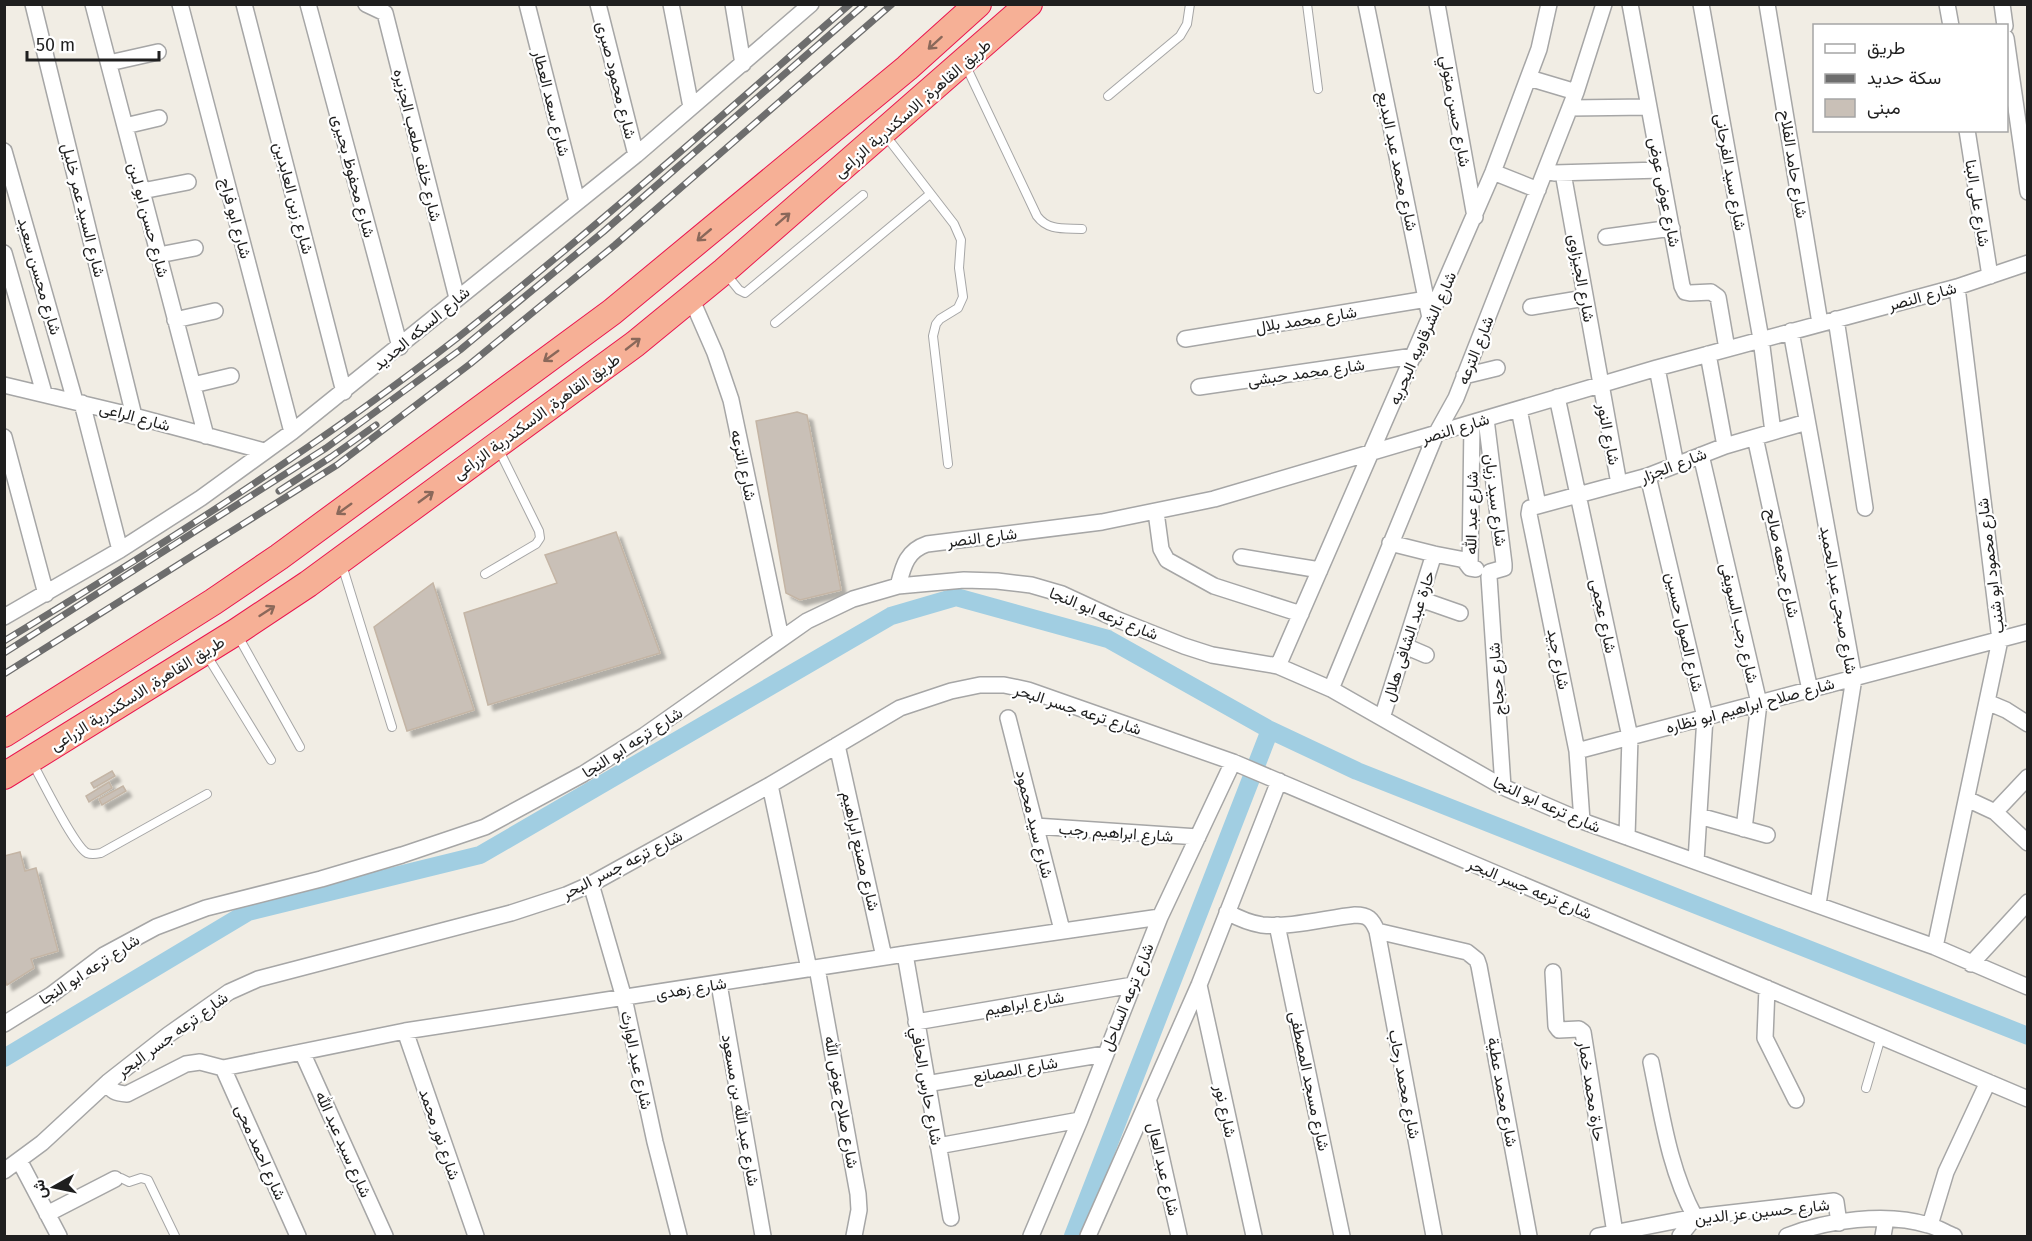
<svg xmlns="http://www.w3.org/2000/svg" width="2032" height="1241" font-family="'Fira Sans',Vazirmatn,sans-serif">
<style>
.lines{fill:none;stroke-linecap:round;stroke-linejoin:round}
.canal{stroke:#a1cee2;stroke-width:18}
.building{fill:#c9c0b7;stroke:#c4b5a5;stroke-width:1.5;filter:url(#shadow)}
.service-casing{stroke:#a6a6a6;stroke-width:10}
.minor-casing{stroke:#a6a6a6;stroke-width:18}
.trunk-casing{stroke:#ea164f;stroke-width:28}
.service{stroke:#fff;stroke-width:8}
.minor{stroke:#fff;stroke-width:15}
.trunk{stroke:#f6b096;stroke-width:26}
.rail-casing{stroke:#6d6d6d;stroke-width:7}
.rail{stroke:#fff;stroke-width:4.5;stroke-dasharray:14;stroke-linecap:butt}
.oneway{stroke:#8a685a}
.labels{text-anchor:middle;stroke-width:4.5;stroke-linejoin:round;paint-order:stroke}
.street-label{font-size:16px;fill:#1f1f1f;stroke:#fff}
</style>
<defs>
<filter id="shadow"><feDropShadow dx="5.5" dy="5.5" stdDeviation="1.5" flood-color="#0004"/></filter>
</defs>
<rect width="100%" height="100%" fill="#f1ede4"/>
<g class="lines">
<path class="canal" d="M4,1058L248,912L480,855L891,616L956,597L1108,639L1270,730L1357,771L2028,1036
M1073,1236L1270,730"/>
</g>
<path class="building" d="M797,412L807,415L841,590L800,600L786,593L756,421Z
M616,532L660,653L488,705L464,613L557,583L545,555Z
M433,583L474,710L407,731L374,627Z
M112,771L115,776L94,788L91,783Z
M109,782L112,788L89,802L86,796Z
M123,786L126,791L102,805L99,799Z
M20,852L25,871L36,868L58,951L31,959L34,968L7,985L4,976V856Z"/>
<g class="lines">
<defs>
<path id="service" d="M1307,4L1318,89
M965,64L1037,216C1048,231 1064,228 1082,229
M1108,96L1180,36L1187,24L1190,4
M886,136L954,224L961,240L959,268L963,297L958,308L940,319L936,324L933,336L948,464
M726,274L739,290L745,293L863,195
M775,323L930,194
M342,565L392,727
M485,574L536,544L540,538L539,531L498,448
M238,636L300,747
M206,654L271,760
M33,764C42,780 74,846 87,853C92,855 96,854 101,853L207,794
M1866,1088L1881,1037
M115,1179L121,1178L129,1182L141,1178L148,1180L175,1236"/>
<path id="minor" d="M33,4L134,416
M93,4L206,436
M180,4L292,432
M244,4L344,392
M308,4L400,347
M366,4L385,13L457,298
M527,4L577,201
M598,4L636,155
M671,4L691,107
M733,4L743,64
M1366,4L1430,318
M1437,4L1475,217
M1630,4L1682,286L1685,292L1690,293L1711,292L1718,297L1727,349
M1701,4L1761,339L1773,432
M1767,4L1820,323
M1947,4L1951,26
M2002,4L2005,26
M2006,38L2028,192
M109,63L158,52
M1529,78L1576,92
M1570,108L1649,107
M125,126L159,118
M1967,130L1990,276
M4,151L75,401
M1493,172L1538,190
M1554,173L1661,170
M1563,173L1619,484
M142,191L188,182
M1606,237L1672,228
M4,253L44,393
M159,255L195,248
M691,298L715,353L731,400L781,638
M1531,307L1585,298
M1836,319L1865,508
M175,320L215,311
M1791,331L1854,678L1818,904
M1185,339L1427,299
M1708,354L1725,446
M1657,368L1676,465
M1464,376L1497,368
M4,385L134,416L264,451
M193,385L231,376
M1199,387L1414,356
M1557,397L1630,737L1627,837
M82,403L120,550
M1519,409L1538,505
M1486,419L1504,564V568L1490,572
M4,437L46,594
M1755,437L1810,690
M1701,455L1759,703L1744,829
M1648,476L1705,717L1696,861
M1156,512L1161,549L1167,560L1214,586L1301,614
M1390,543L1434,554L1460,559L1464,560L1470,568L1476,569
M1241,557L1320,570
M1470,568L1472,423
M1490,572L1489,577L1503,787
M898,586C903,567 906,551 927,544L1102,522L1214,499L1657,368L1957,287L2028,263
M1420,599L1460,613
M4,617L120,550L201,498L292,432L636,155L811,4
M1405,646L1426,655
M1278,666L1493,172L1539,49L1549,4
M1331,689L1436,434L1456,398L1576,92L1604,4
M1987,702L2006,710L2028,724
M1008,718L1062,930
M1382,718L1434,554
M837,745L884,957
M1577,751L2028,632
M770,785L809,969
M1967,799L1995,812L2028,843
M1995,812L2028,777
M1699,816L1767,835
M1582,821L1577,751L1529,514L1530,508L1648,476L1725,446L1807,422
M1035,826L1198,837
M591,884L624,998L655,1142L679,1236
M1227,912C1238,918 1249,923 1262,925C1289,928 1327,918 1355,915C1368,915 1372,919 1377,931L1434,1236
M1277,925L1342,1236
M1377,931L1467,952L1477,960L1479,966L1529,1236
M1935,947L2000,640L1957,287
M905,954L951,1218
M1971,964L2028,902
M817,968L858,1194L859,1210L854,1236
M1553,972L1556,1026L1559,1030L1579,1029L1583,1032L1615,1233
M719,984L763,1236
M1199,985L1254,1236
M1767,988L1765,1038L1796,1100
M916,1022L1133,985
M4,1024L51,995L104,955L156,927L206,908L321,879L402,855L485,827L583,774L645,735L807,621L853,599L898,586L964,580L997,581L1031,585L1062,594L1116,619L1184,646L1212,655L1278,666L1331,689L1503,787L1582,821L1935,947L2028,987
M405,1031L476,1236
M302,1052L385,1236
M1651,1062C1662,1115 1669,1169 1695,1217L1680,1236
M223,1068L298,1236
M108,1082C111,1092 116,1093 127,1094L186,1064L200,1062L223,1068L405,1031L905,954L1160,917
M926,1084L1105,1054
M1149,1102L1179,1236
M938,1146L1080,1120
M19,1160L59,1236
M4,1171L42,1143L108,1082L168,1035L229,992L258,979L511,913L566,895L591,884L770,785L900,708L951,691L980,685H1004L1028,690L1233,762L2028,1099
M47,1214L115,1179
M1930,1225L1946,1172L1988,1082
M1031,1236L1080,1120L1160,917L1233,762
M1088,1236L1199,985L1279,781
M1598,1236L1695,1217L1834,1201L1836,1202L1839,1223
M1787,1236C1826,1220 1887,1212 1928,1225C1937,1227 1946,1233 1954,1236
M1883,1236L1886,1219"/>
<path id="trunk" d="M4,734L213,602L279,557L612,312L907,68L978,4
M4,776L236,632L308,584L635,344L724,271L1029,4"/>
</defs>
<use href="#service" class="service-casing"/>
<use href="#minor" class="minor-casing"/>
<use href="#trunk" class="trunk-casing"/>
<use href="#service" class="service"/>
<use href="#minor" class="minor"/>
<use href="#trunk" class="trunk"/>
<defs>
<path id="rail" d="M279,491L331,457L376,425
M4,641C159,547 313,450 456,339C591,232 720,117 850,4
M4,653L326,448L460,350L603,232L865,4
M4,674L337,465L470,364L615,245L892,4"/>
</defs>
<use href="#rail" class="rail-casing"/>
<use href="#rail" class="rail"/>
</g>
<defs><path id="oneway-shaft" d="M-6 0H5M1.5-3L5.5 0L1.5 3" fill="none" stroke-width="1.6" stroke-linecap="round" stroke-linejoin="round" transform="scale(1.5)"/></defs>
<g class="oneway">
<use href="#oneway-shaft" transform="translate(935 43) rotate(138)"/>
<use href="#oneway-shaft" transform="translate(783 219) rotate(-41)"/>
<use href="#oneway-shaft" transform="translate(704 235) rotate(140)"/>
<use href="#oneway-shaft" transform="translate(633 344) rotate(-38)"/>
<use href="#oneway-shaft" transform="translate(551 356) rotate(144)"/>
<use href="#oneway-shaft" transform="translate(426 497) rotate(-36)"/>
<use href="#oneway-shaft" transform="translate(344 509) rotate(144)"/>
<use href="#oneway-shaft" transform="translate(267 611) rotate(-33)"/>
</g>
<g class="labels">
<g class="street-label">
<text transform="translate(617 80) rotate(76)" y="6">شارع محمود صبرى</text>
<text transform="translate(552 103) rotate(76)" y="6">شارع سعد العطار</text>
<text transform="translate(912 108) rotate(-41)" y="6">طريق القاهرة, الاسكندرية الزراعى</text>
<text transform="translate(1456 111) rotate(80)" y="6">شارع حسن متولي</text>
<text transform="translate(418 145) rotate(76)" y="6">شارع خلف ملعب الجزيره</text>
<text transform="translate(1398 161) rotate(78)" y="6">شارع محمد عبد البديع</text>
<text transform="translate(1794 164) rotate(81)" y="6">شارع حامد الفلاح</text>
<text transform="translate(1731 172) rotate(80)" y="6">شارع سيد الفرحانى</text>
<text transform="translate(354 176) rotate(75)" y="6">شارع محفوظ بحيرى</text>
<text transform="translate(1665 192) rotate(79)" y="6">شارع عوض عوض</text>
<text transform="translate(294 198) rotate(75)" y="6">شارع زين العابدين</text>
<text transform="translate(1978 203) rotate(81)" y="6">شارع على البنا</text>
<text transform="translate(84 210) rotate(76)" y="6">شارع السيد عمر خليل</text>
<text transform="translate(236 218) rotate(75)" y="6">شارع ابو فراج</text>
<text transform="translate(149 220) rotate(75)" y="6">شارع حسن ابو لبن</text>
<text transform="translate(40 276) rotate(74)" y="6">شارع محسن سعيد</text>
<text transform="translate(1582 278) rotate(80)" y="6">شارع الجيزاوى</text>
<text transform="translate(1922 296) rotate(-15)" y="6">شارع النصر</text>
<text transform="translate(1306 319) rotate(-9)" y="6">شارع محمد بلال</text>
<text transform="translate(421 328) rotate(-40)" y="6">شارع السكه الحديد</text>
<text transform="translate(1422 338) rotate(-66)" y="6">شارع الشرقاويه البحريه</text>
<text transform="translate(1475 350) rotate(-68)" y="6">شارع الترعه</text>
<text transform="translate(1306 372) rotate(-8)" y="6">شارع محمد حبشى</text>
<text transform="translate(135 416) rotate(15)" y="6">شارع الراعى</text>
<text transform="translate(536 416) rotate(-36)" y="6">طريق القاهرة, الاسكندرية الزراعى</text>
<text transform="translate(1455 428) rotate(-17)" y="6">شارع النصر</text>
<text transform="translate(1609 434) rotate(79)" y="6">شارع النور</text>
<text transform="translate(744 465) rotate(78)" y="6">شارع الترعه</text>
<text transform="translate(1673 465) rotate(-21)" y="6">شارع الجزار</text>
<text transform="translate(1496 500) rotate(83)" y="6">شارع سيد زيان</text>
<text transform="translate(1471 513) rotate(-89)" y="6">شارع عبد الله</text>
<text transform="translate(982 537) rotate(-7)" y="6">شارع النصر</text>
<text transform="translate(1783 563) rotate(78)" y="6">شارع جمعه صالح</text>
<text transform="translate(1990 566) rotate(-97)" y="6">شارع محمود ابو شنب</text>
<text transform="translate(1839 600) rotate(80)" y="6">شارع صبحى عبد الحميد</text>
<text transform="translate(1104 613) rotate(22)" y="6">شارع ترعه ابو النجا</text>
<text transform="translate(1604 616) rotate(78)" y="6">شارع عجمى</text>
<text transform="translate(1740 623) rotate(77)" y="6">شارع رجب السويفى</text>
<text transform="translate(1685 632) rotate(77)" y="6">شارع الصول حسين</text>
<text transform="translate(1408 636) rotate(-72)" y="6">حارة عبد الشافى هلال</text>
<text transform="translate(1559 659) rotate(79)" y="6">شارع جيد</text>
<text transform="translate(1496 679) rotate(-94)" y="6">شارع حجاج</text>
<text transform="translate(137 693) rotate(-32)" y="6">طريق القاهرة, الاسكندرية الزراعى</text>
<text transform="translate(1750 705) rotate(-15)" y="6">شارع صلاح ابراهيم ابو نظاره</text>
<text transform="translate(1078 709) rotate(18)" y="6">شارع ترعه جسر البحر</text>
<text transform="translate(632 742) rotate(-33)" y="6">شارع ترعه ابو النجا</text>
<text transform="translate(1547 804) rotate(24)" y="6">شارع ترعه ابو النجا</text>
<text transform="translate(1035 824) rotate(76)" y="6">شارع سيد محمود</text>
<text transform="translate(1116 832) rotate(4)" y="6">شارع ابراهيم رجب</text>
<text transform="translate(861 851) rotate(77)" y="6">شارع مصنع ابراهيم</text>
<text transform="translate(622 864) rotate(-27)" y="6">شارع ترعه جسر البحر</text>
<text transform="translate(1530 888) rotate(23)" y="6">شارع ترعه جسر البحر</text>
<text transform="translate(89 969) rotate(-33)" y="6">شارع ترعه ابو النجا</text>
<text transform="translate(691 988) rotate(-9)" y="6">شارع زهدى</text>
<text transform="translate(1127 997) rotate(-68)" y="6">شارع ترعه الساحل</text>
<text transform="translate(1024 1003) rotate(-10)" y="6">شارع ابراهيم</text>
<text transform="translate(172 1034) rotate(-36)" y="6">شارع ترعه جسر البحر</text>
<text transform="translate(637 1060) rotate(78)" y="6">شارع عبد الوارث</text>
<text transform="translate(1015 1069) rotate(-10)" y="6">شارع المصانع</text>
<text transform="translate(1310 1081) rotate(78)" y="6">شارع مسجد المصطفى</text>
<text transform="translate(1405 1084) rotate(79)" y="6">شارع محمد رحاب</text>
<text transform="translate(927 1086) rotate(80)" y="6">شارع حارس الحافي</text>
<text transform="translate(1592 1091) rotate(81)" y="6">حارة محمد خمار</text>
<text transform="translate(1503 1092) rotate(80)" y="6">شارع محمد عطية</text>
<text transform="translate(842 1102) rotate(80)" y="6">شارع صلاح عوض الله</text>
<text transform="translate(741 1110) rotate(80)" y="6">شارع عبد الله بن مسعود</text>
<text transform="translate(1226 1111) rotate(78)" y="6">شارع نور</text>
<text transform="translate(440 1134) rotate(71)" y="6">شارع نور محمد</text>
<text transform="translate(344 1144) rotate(66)" y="6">شارع سيد عبد الله</text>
<text transform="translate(261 1152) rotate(66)" y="6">شارع احمد محى</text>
<text transform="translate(1164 1169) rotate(77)" y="6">شارع عبد العال</text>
<text transform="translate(1762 1211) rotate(-6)" y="6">شارع حسين عز الدين</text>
</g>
</g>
<rect width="2032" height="1241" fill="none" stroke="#1f1f1f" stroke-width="12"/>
<rect x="1813" y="24" width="195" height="108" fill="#ffffff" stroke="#a5a5a5" stroke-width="1.5"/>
<rect x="1825" y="44" width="30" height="9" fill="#ffffff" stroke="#a5a5a5" stroke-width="1.5"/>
<text x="1867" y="54" font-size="18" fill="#1f1f1f">طريق</text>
<rect x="1825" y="74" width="30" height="9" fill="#6d6d6d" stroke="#a5a5a5" stroke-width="1.5"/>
<text x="1867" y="84" font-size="18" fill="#1f1f1f">سكة حديد</text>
<rect x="1825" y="99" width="30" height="18" fill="#c9c0b7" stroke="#a5a5a5" stroke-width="1.5"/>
<text x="1867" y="114" font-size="18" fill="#1f1f1f">مبنى</text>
<g transform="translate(54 1187) rotate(261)" stroke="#ffffff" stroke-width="4.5" paint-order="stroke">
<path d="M0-4.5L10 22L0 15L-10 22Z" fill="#1f1f1f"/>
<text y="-9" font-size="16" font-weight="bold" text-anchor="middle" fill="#1f1f1f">ش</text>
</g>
<path d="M27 51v9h132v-9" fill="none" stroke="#1f1f1f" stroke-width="3"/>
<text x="36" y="51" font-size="18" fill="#1f1f1f" stroke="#ffffff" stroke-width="4.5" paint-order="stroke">50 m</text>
</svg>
